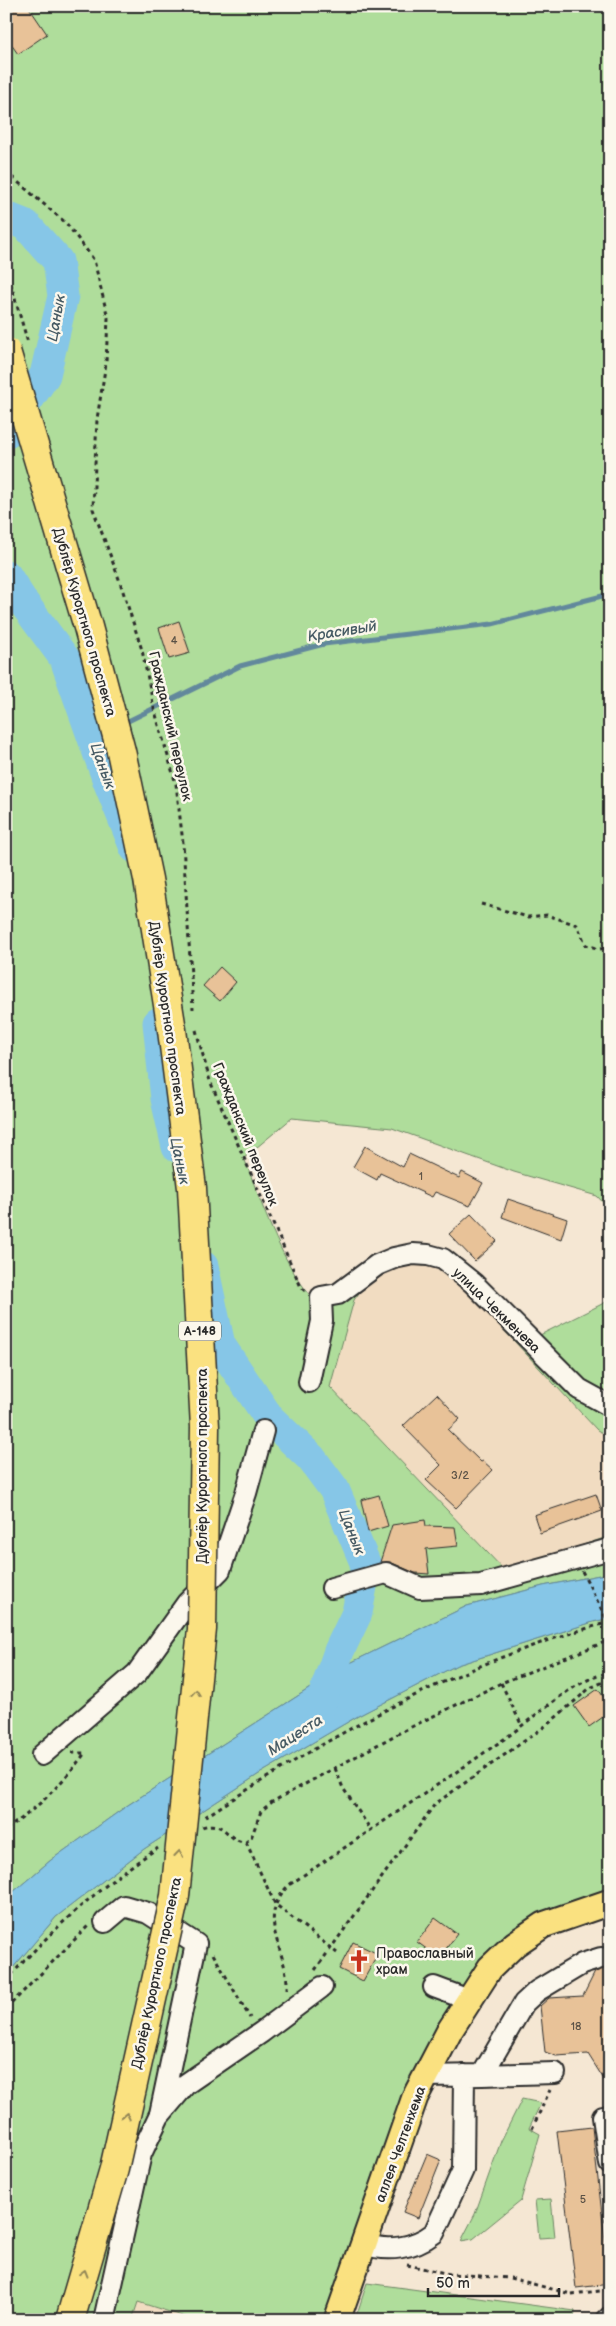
<svg xmlns="http://www.w3.org/2000/svg" width="616" height="2326" font-family="'Balsamiq Sans',sans-serif">
<style>
.built{fill:#f1dcc1}
.green{fill:#afdd9b;stroke:#6d8463}
.water{fill:#86c6e7;stroke:#62889c}
.lines{fill:none;stroke-linecap:round;stroke-linejoin:round}
.stream{stroke:#62889c;stroke-width:5}
.river{stroke:#86c6e7;stroke-width:31}
.building{fill:#e8c298;stroke:#2b2b2b}
.minor-casing{stroke:#2b2b2b;stroke-width:24}
.major-casing{stroke:#2b2b2b;stroke-width:29}
.path{stroke:#2b2b2b;stroke-width:3;stroke-dasharray:4 4;stroke-linecap:butt}
.minor{stroke:#fbf7ec;stroke-width:20}
.major{stroke:#fae180;stroke-width:25}
.highway-bridge-casing{stroke:#2b2b2b;stroke-width:31;stroke-linecap:butt}
.path-bridge{stroke:#2b2b2b;stroke-width:3;stroke-dasharray:4 4;stroke-linecap:butt}
.highway-bridge{stroke:#fae180;stroke-width:28}
.oneway{stroke:#928656}
.labels{text-anchor:middle;stroke-width:5;stroke-linejoin:round;paint-order:stroke}
.number-label{font-size:11px;fill:#5a5146}
.shield{fill:#fbf7ec;stroke:#696865;stroke-width:1}
.shield-label{font-size:12px;font-weight:bold;fill:#2b2b2b}
.street-label{font-size:14px;fill:#2b2b2b;stroke:#fbf7ec}
.poi-label{font-size:14px;fill:#2b2b2b;stroke:#fbf7ec;text-anchor:start}
.water-label{font-size:15px;font-style:italic;fill:#465a63;stroke:#fbf7ec}
</style>
<rect width="100%" height="100%" fill="#f5e7d3"/>
<filter id="ink" filterUnits="userSpaceOnUse"><feTurbulence type="fractalNoise" baseFrequency=".02" numOctaves="2"/><feDisplacementMap in="SourceGraphic" scale="10" xChannelSelector="R" yChannelSelector="G"/><feConvolveMatrix kernelMatrix="1 2 1 2 8 2 1 2 1" color-interpolation-filters="sRGB"/></filter>
<g filter="url(#ink)">
<path class="built" d="M395,1263L446,1268L597,1430L610,1437V1536L505,1571L330,1387L354,1300L369,1279Z
M138,2302L195,2320H132Z"/>
<path class="green" d="M6,6H610V1210L597,1196L514,1172L392,1128L292,1118L244,1158C261,1201 280,1260 310,1295L329,1297L377,1265L394,1258L413,1254L428,1255L443,1259L473,1283L530,1340L610,1300V1437L597,1430L446,1268L395,1263L369,1279L354,1300L330,1387L505,1571L610,1536V1573L543,1586L467,1606L346,1665L128,1805L51,1860L6,1898Z
M610,1618V1938L603,1905L543,1925L449,2031L337,2320H195L138,2302L132,2320H6V1976L56,1917L144,1849L259,1774L358,1716L457,1665L593,1622Z
M522,2099L541,2103L529,2128L540,2134L521,2200L473,2239L461,2241L475,2214L501,2141Z
M551,2199L555,2237L539,2238L535,2200Z
M367,2283L575,2311L574,2320H355Z"/>
<path class="water" d="M610,1573V1618L593,1622L457,1665L358,1716L259,1774L144,1849L56,1917L6,1976V1898L51,1860L128,1805L346,1665L467,1606L543,1586Z"/>
<g class="lines">
<path class="stream" d="M122,724L240,666L324,644L492,624L610,594
M93,738L107,731"/>
<path class="river" d="M6,217L26,225L58,261L63,296L45,375L6,433
M6,575L23,602L65,659L108,781L135,848
M158,1023L166,1099L177,1147
M203,1266L220,1345L269,1418L311,1458L334,1489L366,1565L357,1613L339,1651L317,1714"/>
</g>
<path class="building" d="M16,6H28L47,34L18,54L6,37V13Z
M179,621L190,653L169,659L159,628Z
M220,967L236,982L220,1001L203,986Z
M365,1146L403,1167L409,1154L459,1178L462,1172L483,1183L470,1206L435,1192L432,1197L380,1173L377,1180L353,1167Z
M508,1199L567,1219L561,1239L502,1217Z
M471,1214L497,1241L475,1261L449,1234Z
M437,1394L460,1419L448,1430L481,1462L483,1461L493,1470L456,1508L426,1480L441,1465L403,1426Z
M596,1494L602,1511L540,1533L534,1515Z
M379,1495L388,1526L368,1532L361,1500Z
M425,1520L426,1526L455,1527L458,1546L426,1549L429,1574L415,1573L390,1562H380L392,1525Z
M598,1689L610,1706V1712L589,1727L574,1706Z
M435,1918L457,1934L439,1958L417,1942Z
M353,1942L378,1954L363,1981L339,1969Z
M610,1966V2089L588,2054L556,2056L545,2052L540,2006L549,1998L583,1996L595,1972Z
M592,2127L610,2284L576,2288L557,2131Z
M427,2154L441,2160L418,2218L403,2212Z"/>
<g class="lines">
<defs>
<path id="minor" d="M309,1382L322,1321L321,1297L338,1294L377,1265L394,1258L413,1254L428,1255L443,1259L473,1283L579,1389L610,1406
M332,1588L386,1573L420,1588L481,1585L610,1549
M42,1755L137,1673L187,1603L220,1570L246,1493L263,1431
M105,1922L124,1906L148,1913L196,1944L160,2114
M434,1987L469,2000
M482,2075L555,2073
M426,2076L482,2075L524,2003L537,1991L582,1964L601,1958
M603,2117L610,2164
M364,2244C387,2252 413,2249 434,2233L463,2170L464,2075
M104,2320L141,2154L159,2116L186,2084L262,2032L322,1987
M607,2320L610,2317"/>
<path id="major" d="M337,2320L415,2097L450,2030L490,1968L515,1944L543,1925L610,1902"/>
</defs>
<use href="#minor" class="minor-casing"/>
<use href="#major" class="major-casing"/>
<path class="path" d="M6,172L66,223L94,260L108,318L106,363L97,419L93,509L119,579L142,650L154,708L176,784L183,843L193,1009
M481,904L528,917L547,915L577,925L586,945L600,949L610,947
M196,1030L210,1081L301,1287L305,1291
M501,1683L522,1726
M335,1768L343,1788L371,1830
M205,1817C332,1734 462,1661 610,1622
M202,1827C227,1819 226,1842 246,1842L251,1838L261,1811L272,1802L401,1732L501,1683L610,1640
M6,1829C38,1809 62,1783 85,1753H72
M246,1842L275,1904L337,1953
M213,1954L250,2018
M315,1970L435,1804L547,1725L590,1688L610,1679
M6,1981C51,1930 101,1885 158,1848
M287,1990C289,1950 254,1920 289,1885C362,1836 435,1787 507,1737C535,1717 577,1677 610,1673
M6,2009L88,1926
M532,2129L550,2090
M604,2220L610,2219
M407,2265L450,2274L510,2278L571,2294L610,2290
M609,2266H610"/>
<use href="#minor" class="minor"/>
<use href="#major" class="major"/>
<defs>
<path id="highway-bridge" d="M6,351L88,627L121,751L148,879L172,1030L192,1188L205,1427L202,1629L175,1896L114,2169L70,2320"/>
</defs>
<use href="#highway-bridge" class="highway-bridge-casing"/>
<path class="path-bridge" d="M6,268L28,343
M582,1571L610,1626"/>
<use href="#highway-bridge" class="highway-bridge"/>
</g>
<defs><path id="oneway-chevron" d="M-2-3.5L2.5 0L-2 3.5" fill="none" stroke-width="1.6" stroke-linecap="round" stroke-linejoin="round" transform="scale(1.25)"/></defs>
<g class="oneway">
<use href="#oneway-chevron" transform="translate(196 1693) rotate(-84)"/>
<use href="#oneway-chevron" transform="translate(179 1854) rotate(-84)"/>
<use href="#oneway-chevron" transform="translate(126 2116) rotate(-78)"/>
<use href="#oneway-chevron" transform="translate(84 2273) rotate(-74)"/>
</g>
</g>
<defs>
<symbol id="church-bare" viewBox="-9 -9 18 18"><path d="M-1.2-6h2.4v3.5h3.3v2.4h-3.3V6h-2.4V-.1h-3.3v-2.4h3.3Z" fill="#c8321e" stroke="#fbf7ec" stroke-width="2.5" paint-order="stroke"/></symbol>
</defs>
<g fill-rule="evenodd">
<use href="#church-bare" x="343" y="1945" width="32" height="32"/>
</g>
<g class="labels">
<g class="number-label">
<text x="174" y="644">4</text>
<text x="421" y="1180">1</text>
<text x="460" y="1479">3/2</text>
<text x="576" y="2030">18</text>
<text x="583" y="2203">5</text>
</g>
<rect class="shield" x="179" y="1321.5" width="42" height="19" rx="4"/>
<g class="shield-label">
<text x="200" y="1335">А-148</text>
</g>
<g class="street-label">
<text transform="translate(85 622) rotate(74)" y="5">Дублёр Курортного проспекта</text>
<text transform="translate(171 726) rotate(77)" y="5">Гражданский переулок</text>
<text transform="translate(168 1018) rotate(82)" y="5">Дублёр Курортного проспекта</text>
<text transform="translate(246 1134) rotate(68)" y="5">Гражданский переулок</text>
<text transform="translate(497 1310) rotate(44)" y="5">улица Чекменева</text>
<text transform="translate(202 1466) rotate(-90)" y="5">Дублёр Курортного проспекта</text>
<text transform="translate(156 1973) rotate(-78)" y="5">Дублёр Курортного проспекта</text>
<text transform="translate(400 2144) rotate(-70)" y="5">аллея Челтенхема</text>
</g>
<g class="poi-label">
<text x="376" y="1958">Православный<tspan x="376" dy="16">храм</tspan></text>
</g>
<g class="water-label">
<text transform="translate(56 318) rotate(-80)" y="5">Цанык</text>
<text transform="translate(342 631) rotate(-9)" y="5">Красивый</text>
<text transform="translate(103 766) rotate(70)" y="5">Цанык</text>
<text transform="translate(180 1161) rotate(78)" y="5">Цанык</text>
<text transform="translate(352 1532) rotate(68)" y="5">Цанык</text>
<text transform="translate(295 1735) rotate(-33)" y="5">Мацеста</text>
</g>
</g>
<rect width="616" height="2326" fill="none" stroke="#fbf7ec" stroke-width="25"/>
<rect x="12" y="12" width="591" height="2301" fill="none" stroke="#2b2b2b" stroke-width="2" filter="url(#ink)"/>
<path d="M428 2288v8h131v-8" fill="none" stroke="#2b2b2b" stroke-width="2.5"/>
<text x="436" y="2288" font-size="15" fill="#2b2b2b" stroke="#fbf7ec" stroke-width="4" paint-order="stroke">50 m</text>
</svg>
